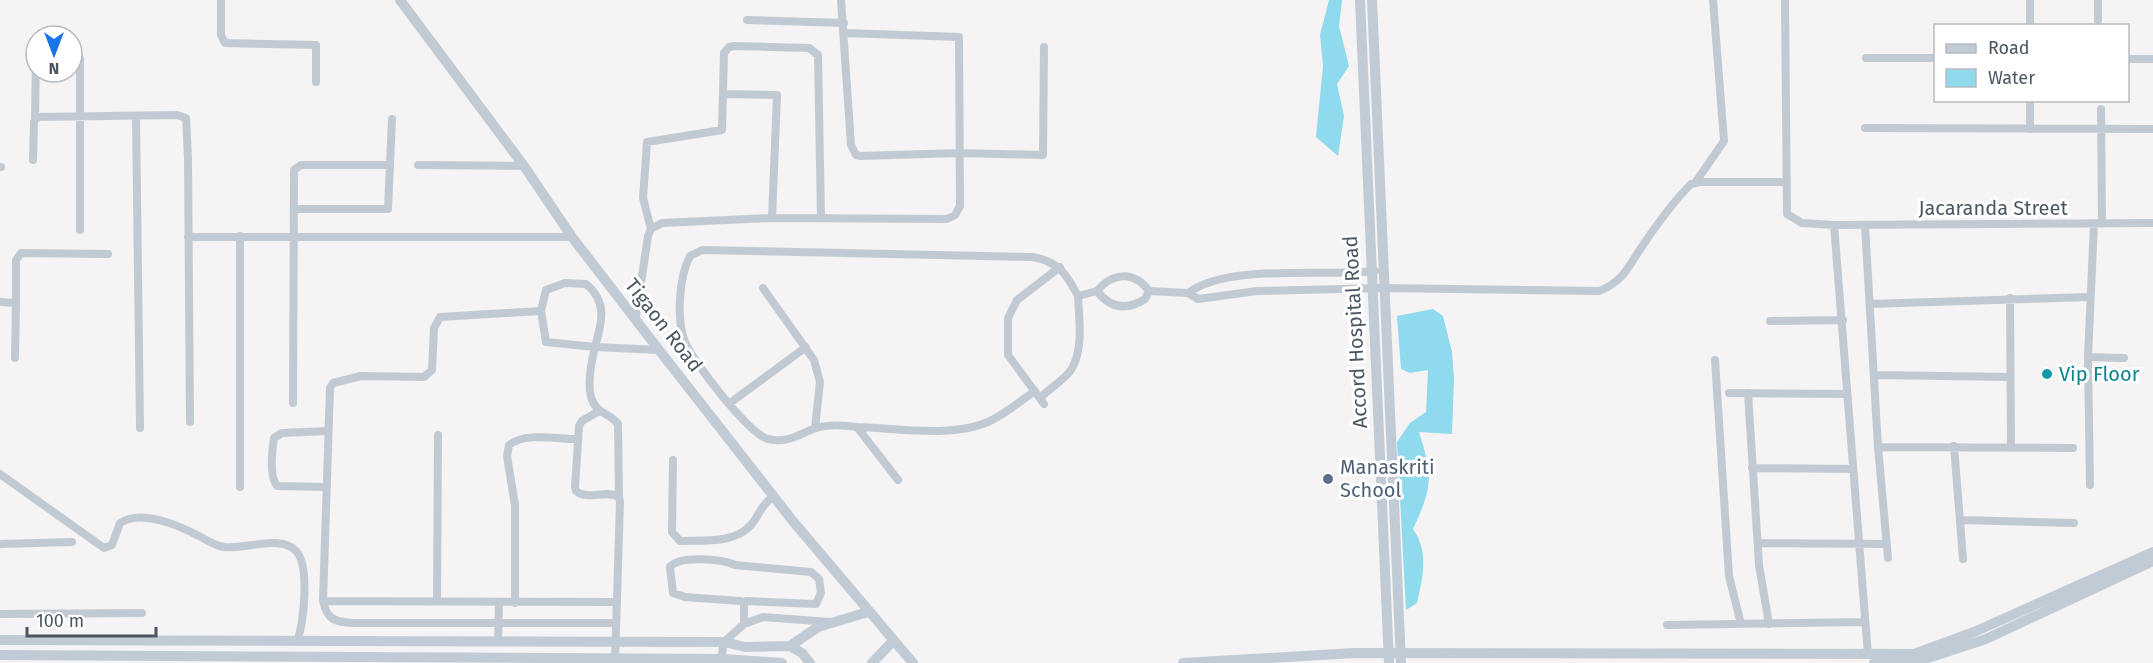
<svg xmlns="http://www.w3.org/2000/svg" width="2153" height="663" font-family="'Fira Sans',sans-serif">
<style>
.water{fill:#90daee}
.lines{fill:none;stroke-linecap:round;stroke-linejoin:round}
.street{stroke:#c1cad2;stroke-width:8}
.secondary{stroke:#c1cbd6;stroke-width:10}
.culture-dot{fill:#0f9aa8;stroke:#fff;stroke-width:2}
.service-dot{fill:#5c6f8a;stroke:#fff;stroke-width:2}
.labels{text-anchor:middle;stroke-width:6;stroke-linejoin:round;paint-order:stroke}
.street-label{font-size:20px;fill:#4a5661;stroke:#fff}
.culture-label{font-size:20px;fill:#0d838f;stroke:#fff;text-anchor:start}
.service-label{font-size:20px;fill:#4e5e75;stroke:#fff;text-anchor:start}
</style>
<rect width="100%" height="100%" fill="#f5f3f3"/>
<path class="water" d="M1329,0H1342L1339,26L1349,66L1337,84L1344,116L1338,156L1316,137L1323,66L1320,35Z
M1433,309L1443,316L1452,352L1454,379L1452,434L1419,432C1433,476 1433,486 1413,529C1429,552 1423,577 1417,603L1406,610L1397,442L1410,423L1426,412L1428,370L1410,373L1401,369L1397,316Z"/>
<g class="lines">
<path class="street" d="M221,0V35L225,43L316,45V82
M841,0L851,145L856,155L860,156L960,153L1043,155L1044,47
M1785,0L1787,214L1802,223L1834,225L2153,223
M2030,0V26
M747,20L844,23
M2098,20V0
M1866,58H1936
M80,59V230
M2128,59H2153
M724,94L777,95L772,218
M2030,100V129
M2101,109L2102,224
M136,116L140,428
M35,118L36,58
M1865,128L2153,129
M33,160L34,122L37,117L177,115L186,118L188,158L190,422
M418,165L524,166
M0,167H1
M1695,183L1724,141L1713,0
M294,209H388L392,119
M1834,225L1868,655
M1865,225L1878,447L1888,558
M651,229L643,198L647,142L722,130L724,53L729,47L734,46L809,48L818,55L821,218
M188,237H572
M1375,271C1323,277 1229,263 1188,293L1198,299L1257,291L1383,288L1599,291C1623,282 1628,267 1641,248C1655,227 1673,202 1691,184L1700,182H1785
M763,288L814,360L820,382L815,428
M1149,291L1145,299C1126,311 1110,308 1097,291C1113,272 1134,271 1149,291L1188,293
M2010,298L2011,448
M0,302L16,303V260L21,253L108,254
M1870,304L2090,297
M541,311L546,342L595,347C591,363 584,397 598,409C605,415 612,416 618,424L619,497
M636,316L648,236L651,229L662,223L772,218L947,219L955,215L960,206L959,37L845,33
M1770,321L1843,320
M2088,357L2124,358
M15,358L16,303
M1715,360L1729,576L1741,624
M1874,375L2010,377
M1729,393L1846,394
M1748,393L1759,565L1769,624
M1040,398C1049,389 1064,380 1071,370C1084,349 1079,319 1078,296
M293,403L294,170L301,165H390
M730,403L806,347
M1044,404L1008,355V318L1017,300L1060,267
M599,411L582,421L579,426L575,487L576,491C588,501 605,489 619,497L620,502L615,662
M857,427C895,428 952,438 988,422C1004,415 1019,402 1035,391
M327,431L282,433L274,438C272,451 269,476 277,486L327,487
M1954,446L1963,559
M1878,447L2073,448
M673,460L672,532L680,541C703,540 734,544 751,525C761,513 760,506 774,496
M1752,468L1852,469
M0,474L104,548L112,545L120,523C141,509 178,525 199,536C207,540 215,546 224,547C245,550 280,534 296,551C310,565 304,625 297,641
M898,480L857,427C843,425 829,424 816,428C798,434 788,444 768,439C749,434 693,362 685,342C676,320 679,277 690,256L702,250L1032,257C1058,261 1066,273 1078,296L1097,291
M2090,485L2088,357L2094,224
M240,487V236
M1960,520L2074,523
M1758,543L1886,544
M0,544L72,542
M323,601L617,602
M740,601L685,597L673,593L670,567C679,555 722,559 735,565L811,572L819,579L821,593L816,604L746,601
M437,602L438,435
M515,603V505L507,456L509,445C525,432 557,439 576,439
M744,605V624
M0,614L142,613
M616,623H353C335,622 327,620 323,601L330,388L333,383L361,376L424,377L432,370L434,328L440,317L541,311L546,290L565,283L586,284C608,302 602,322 595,347L659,350
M1667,625L1864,622
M498,642L499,603
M721,659L724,642L744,624L763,617L830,622"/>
<path class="secondary" d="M400,0L524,166L572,237L659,350L792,520L913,663
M1360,0L1389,663
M1372,0L1401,663
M0,640L724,642L745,647L790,646L802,653L810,663
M790,646L818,627L868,612
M0,655L724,659L782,663
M872,663L893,641
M1183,663L1354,653L1914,654L1974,632L2153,552
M1874,663L1922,660L1986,639L2153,561"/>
</g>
<circle class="culture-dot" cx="2047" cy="374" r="6"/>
<circle class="service-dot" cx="1328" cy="479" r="6"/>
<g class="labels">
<g class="street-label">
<text x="1993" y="215">Jacaranda Street</text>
<text transform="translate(664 325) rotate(52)" y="7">Tigaon Road</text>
<text transform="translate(1355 332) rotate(-93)" y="7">Accord Hospital Road</text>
</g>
<g class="culture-label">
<text x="2059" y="381">Vip Floor</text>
</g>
<g class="service-label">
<text x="1340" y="474">Manaskriti<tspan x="1340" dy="23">School</tspan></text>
</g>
</g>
<rect x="1934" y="24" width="195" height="78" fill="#ffffff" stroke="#b7bbc0" stroke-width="1.5"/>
<rect x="1946" y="44" width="30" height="9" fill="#c1cbd6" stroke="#b7bbc0" stroke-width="1.5"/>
<text x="1988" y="54" font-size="18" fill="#4a5661">Road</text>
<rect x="1946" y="69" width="30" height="18" fill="#90daee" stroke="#b7bbc0" stroke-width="1.5"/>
<text x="1988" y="84" font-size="18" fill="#4a5661">Water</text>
<g transform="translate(54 54) rotate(180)"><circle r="28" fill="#ffffff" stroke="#b7bbc0" stroke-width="1.5"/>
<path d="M0-4.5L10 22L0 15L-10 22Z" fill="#1a73e8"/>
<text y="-9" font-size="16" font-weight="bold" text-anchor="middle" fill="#4a5661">N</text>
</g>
<path d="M27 627v9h129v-9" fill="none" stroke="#4a5661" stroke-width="3"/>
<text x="36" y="627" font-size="18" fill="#4a5661" stroke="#ffffff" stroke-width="4.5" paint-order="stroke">100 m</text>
</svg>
